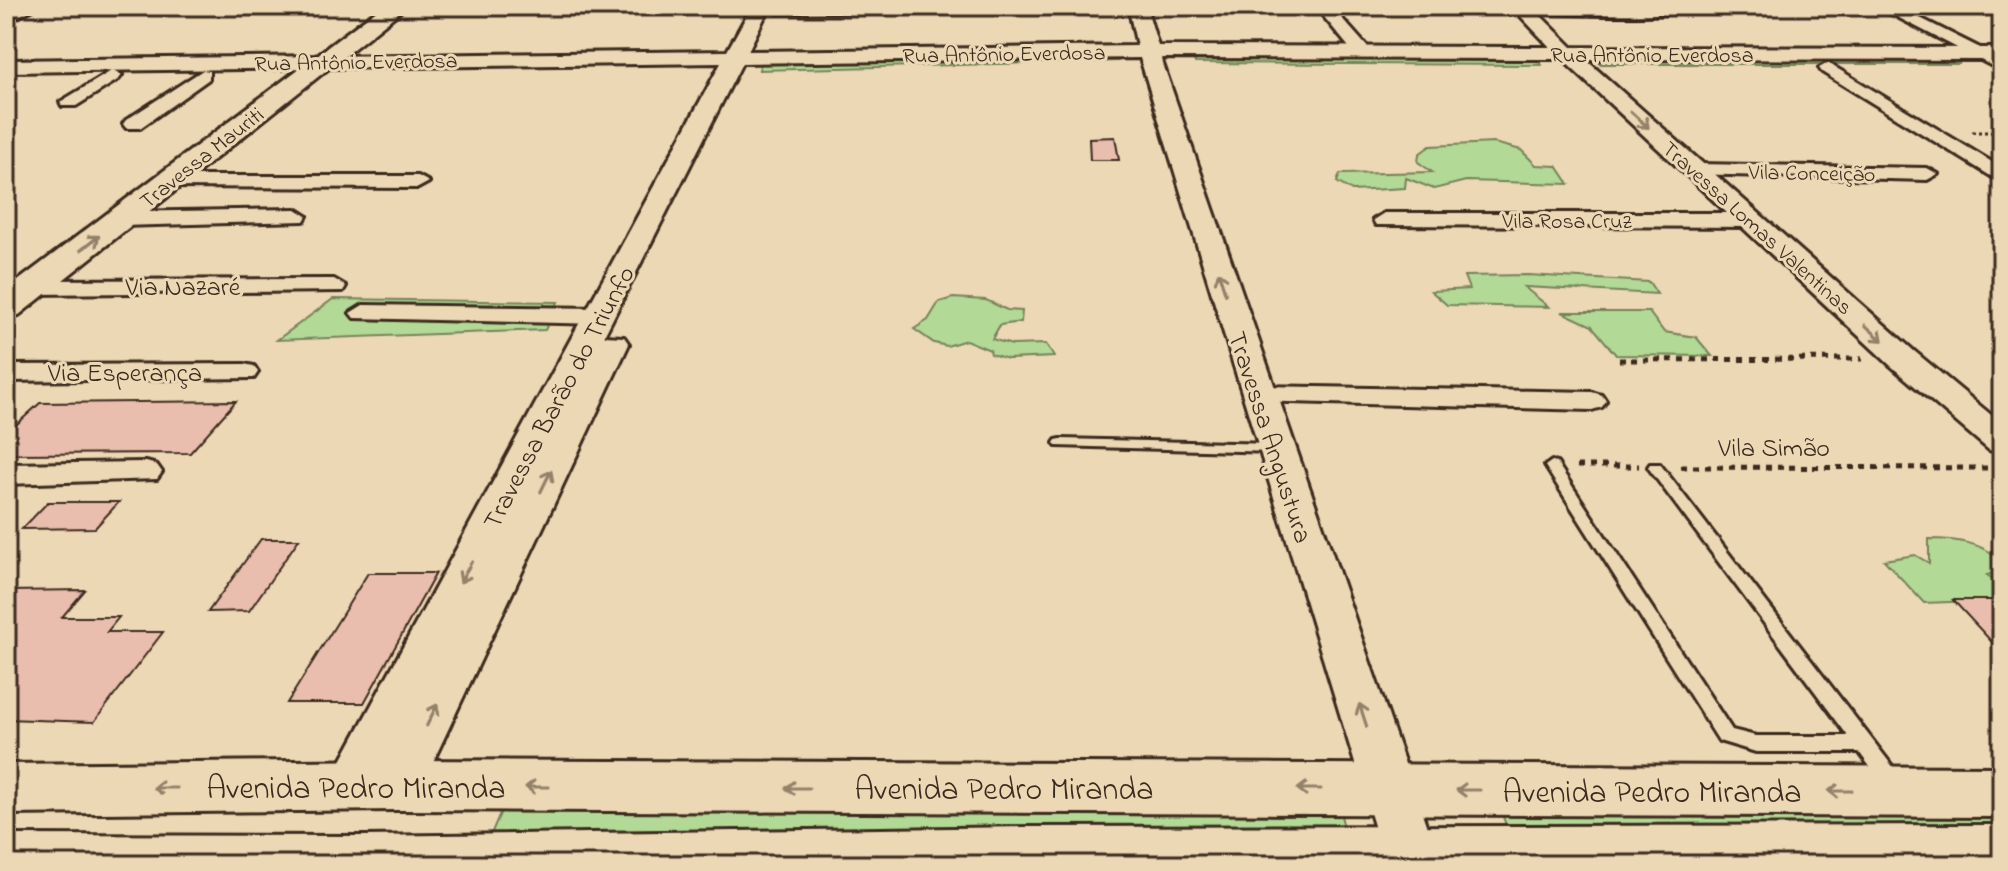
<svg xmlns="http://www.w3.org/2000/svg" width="2008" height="871" font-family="'Indie Flower',sans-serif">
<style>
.green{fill:#b2d995;stroke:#76825a;stroke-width:2}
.building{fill:#e9beae;stroke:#3b2a1e;stroke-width:2}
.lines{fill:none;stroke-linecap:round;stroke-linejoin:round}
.service-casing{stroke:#3b2a1e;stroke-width:6}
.minor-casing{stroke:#3b2a1e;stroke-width:6}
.tertiary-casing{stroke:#3b2a1e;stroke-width:6}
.secondary-casing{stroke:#3b2a1e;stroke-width:6}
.path-far1{stroke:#3b2a1e;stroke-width:3;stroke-dasharray:3 3;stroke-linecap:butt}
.path{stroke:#3b2a1e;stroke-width:5;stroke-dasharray:6 6;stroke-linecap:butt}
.service{fill:#edd8b6;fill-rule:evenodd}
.minor{fill:#edd8b6;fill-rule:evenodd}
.tertiary{fill:#edd8b6;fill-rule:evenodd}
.secondary{fill:#edd8b6;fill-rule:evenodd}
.oneway{stroke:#94816a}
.labels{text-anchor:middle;stroke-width:6;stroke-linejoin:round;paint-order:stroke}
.far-street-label{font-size:22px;fill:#3b2a1e;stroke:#edd8b6}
.street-label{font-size:26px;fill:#3b2a1e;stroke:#edd8b6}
.near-street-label{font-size:32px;fill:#3b2a1e;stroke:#edd8b6}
</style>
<rect width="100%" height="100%" fill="#edd8b6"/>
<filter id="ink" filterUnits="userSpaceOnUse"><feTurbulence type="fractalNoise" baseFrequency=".0125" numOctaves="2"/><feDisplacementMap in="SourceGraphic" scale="16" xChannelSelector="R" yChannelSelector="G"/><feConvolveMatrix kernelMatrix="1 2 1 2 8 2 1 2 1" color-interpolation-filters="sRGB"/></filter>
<g filter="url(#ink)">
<path class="green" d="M762,55L1120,57L1118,61L759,70Z
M1193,56H1534L1541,65L1195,63Z
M1591,56L1941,57L1960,64H1601Z
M1494,143L1521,150L1536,165L1557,166L1569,184L1466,181L1434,189L1406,178L1405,188L1352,191L1337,182L1340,174L1432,172L1418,162L1419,154L1430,146Z
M1528,275L1649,282L1657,294L1524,287L1549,307L1447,305L1431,291L1469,289L1464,276Z
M953,298L986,300L1007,310L1022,311L1021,322L1000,325L992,339L1012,345L1046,344L1054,357L1008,359L991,354L990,350L966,340L947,346L934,343L914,329L928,320L939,302Z
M333,299L558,302L545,330L277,340Z
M1562,312H1649L1664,332L1696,337L1712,356L1616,355L1592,326Z
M1929,539C1955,539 1982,542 2002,561V571L1987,575L2002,586V600L1924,603L1884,560L1915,555L1929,563Z
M507,797L1337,799L1348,844L485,848Z
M2002,804V840H1511L1499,805Z"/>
<path class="building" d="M1115,137L1119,160H1090L1089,138Z
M236,401L190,453L6,454V434L40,403Z
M48,502H119L95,528L22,529Z
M261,539H299L249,611L208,612Z
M368,573H436L364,703H287Z
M85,590L62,617H119L107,632H163L94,722L6,719V591Z
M1953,600H2002V653Z"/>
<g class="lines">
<defs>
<path id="service" d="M392,6H550L546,8L395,9Z
M1061,439L1275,444L1282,448L1275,452L1056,446L1054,443L1056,440Z
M1552,461L1557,463L1732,730L1756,736H1848L1650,470L1648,467L1650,464H1660L1900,776L1903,782L1900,788L1893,790L1886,788L1859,752H1756L1719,741L1545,466Z"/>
<path id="minor" d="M19,6H39L6,23V12Z
M771,6H870L871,7L863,12L777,13L772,11Z
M1315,6H1331L1370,50V58H1358Z
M1514,6H1694C1675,22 1552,12 1521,12Z
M1876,6H1896L2002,59V71Z
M1828,63L2002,168V183L1822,72L1819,68Z
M113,70L122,75L119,79L76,106H62L60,102Z
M203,70L209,71V79L140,128H126L123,124L126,120Z
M1696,164L1927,168L1938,174L1927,180L1689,174L1686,170Z
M168,176H418L429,182L418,188L160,187L157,182Z
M296,209L307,216L304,221L120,226L109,219L120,212Z
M1384,213H1750L1761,220L1750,227L1376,225L1373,220Z
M334,279L346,286L343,291L33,294L21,287L33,280Z
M363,305L601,308L614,316L601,324L354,318L350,313Z
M244,364L254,366L258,372L254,378L6,381V365Z
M1258,386L1592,392L1602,395L1606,401L1602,407L1592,410L1248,401L1244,395L1248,389Z
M146,462L157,465L162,472L157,479L6,484V464Z"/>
<path id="tertiary" d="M752,6H770L748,51L1137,46L1128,6H1146L1158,46L1550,47L1511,6H1531L1572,47L2002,48V60L1585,59L1914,351L2002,424V453L1989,450L1890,365L1562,59L1161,58L1440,865H1386L1140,58L742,63L604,336L624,337L629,344L415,800L397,806L379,800L376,792L371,802L353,808L335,802L328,787L335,772L721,63L6,72V60L727,51Z"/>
<path id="secondary" d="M382,6H407L19,315L6,318V290Z
M397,760L2002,767V817L397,810L6,814V764Z
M2002,825V865H6V835L364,836L1032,827Z"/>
</defs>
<use href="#service" class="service-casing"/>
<use href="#minor" class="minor-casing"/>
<use href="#tertiary" class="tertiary-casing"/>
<use href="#secondary" class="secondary-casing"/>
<path class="path-far1" d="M1972,132H2002"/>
<path class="path" d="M1619,360L1862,359
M1577,466H1639
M1681,467L1995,468"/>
<use href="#service" class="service"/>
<use href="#minor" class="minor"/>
<use href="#tertiary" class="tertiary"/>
<use href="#secondary" class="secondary"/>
</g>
<defs><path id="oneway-shaft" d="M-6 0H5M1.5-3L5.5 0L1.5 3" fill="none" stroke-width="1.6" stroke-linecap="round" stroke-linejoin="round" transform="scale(2)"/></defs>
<g class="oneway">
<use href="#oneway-shaft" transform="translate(1640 120) rotate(42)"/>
<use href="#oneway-shaft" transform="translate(90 243) rotate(-38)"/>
<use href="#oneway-shaft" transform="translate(1222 283) rotate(-108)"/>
<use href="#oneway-shaft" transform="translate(1874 333) rotate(42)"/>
<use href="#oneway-shaft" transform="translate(546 481) rotate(-64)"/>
<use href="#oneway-shaft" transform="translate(466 572) rotate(118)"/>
<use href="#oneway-shaft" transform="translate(432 715) rotate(-64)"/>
<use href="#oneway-shaft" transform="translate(1363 715) rotate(-108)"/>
<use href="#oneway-shaft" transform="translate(537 787) rotate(-180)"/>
<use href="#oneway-shaft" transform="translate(165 788) rotate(180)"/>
<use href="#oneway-shaft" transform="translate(797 788) rotate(-180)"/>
<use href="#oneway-shaft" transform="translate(1309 789) rotate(-180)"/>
<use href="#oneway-shaft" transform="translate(1468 790) rotate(-180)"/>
<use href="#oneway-shaft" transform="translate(1840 791) rotate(-180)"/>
</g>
</g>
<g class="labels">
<g class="far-street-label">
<text transform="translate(1004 53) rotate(-1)" y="8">Rua Antônio Everdosa</text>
<text x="1652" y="62">Rua Antônio Everdosa</text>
<text transform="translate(356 61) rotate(-1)" y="8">Rua Antônio Everdosa</text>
<text transform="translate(201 157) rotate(-38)" y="8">Travessa Mauriti</text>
<text transform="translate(1812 172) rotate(1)" y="8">Vila Conceição</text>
<text x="1567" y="228">Vila Rosa Cruz</text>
<text transform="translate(1758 227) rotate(42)" y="8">Travessa Lomas Valentinas</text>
</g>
<g class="street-label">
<text x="183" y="295">Via Nazaré</text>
<text x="125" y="381">Via Esperança</text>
<text transform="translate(558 397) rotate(-62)" y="9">Travessa Barão do Triunfo</text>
<text transform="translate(1271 437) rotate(72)" y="9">Travessa Angustura</text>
<text x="1774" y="456">Vila Simão</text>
</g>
<g class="near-street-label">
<text x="356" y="798">Avenida Pedro Miranda</text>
<text x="1004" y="799">Avenida Pedro Miranda</text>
<text x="1652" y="802">Avenida Pedro Miranda</text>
</g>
</g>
<rect width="2008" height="871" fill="none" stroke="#edd8b6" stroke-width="32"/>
<rect x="16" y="16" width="1976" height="839" fill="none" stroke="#3b2a1e" stroke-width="3" filter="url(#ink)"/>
</svg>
